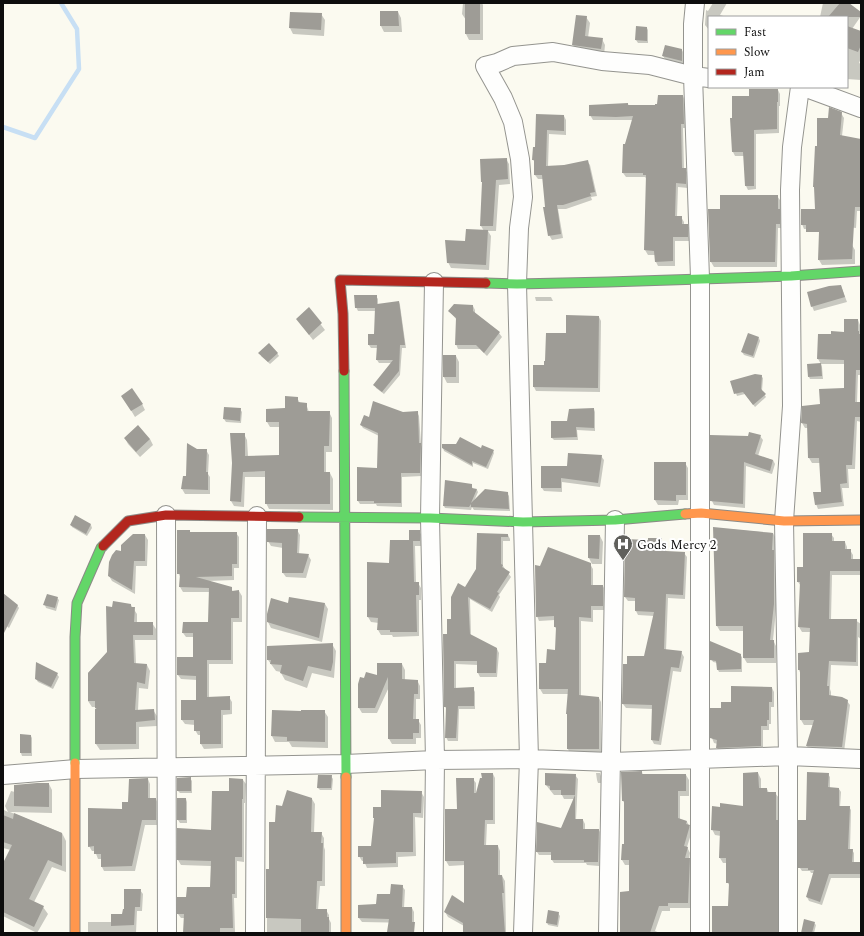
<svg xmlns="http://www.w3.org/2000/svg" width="864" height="936" font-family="Spectral,serif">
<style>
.shadow{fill:#0003}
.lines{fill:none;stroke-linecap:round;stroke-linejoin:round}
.stream{stroke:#c7dff4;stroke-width:4.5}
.building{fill:#9e9c96}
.street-casing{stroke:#94948f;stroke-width:20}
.fast-casing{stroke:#8b8a86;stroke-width:11}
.slow-casing{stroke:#8b8a86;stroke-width:11}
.jam-casing{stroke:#8b8a86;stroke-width:11}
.street{stroke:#fefefd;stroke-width:18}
.fast{stroke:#63d668;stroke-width:9}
.slow{stroke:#ff974d;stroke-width:9}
.jam{stroke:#b3261e;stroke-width:9}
.labels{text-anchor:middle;stroke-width:4;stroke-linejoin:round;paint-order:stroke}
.poi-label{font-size:13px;fill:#0d0d0d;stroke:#fff;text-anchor:start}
</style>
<rect width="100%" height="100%" fill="#fbfaf0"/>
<path class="shadow" d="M463,3H482L483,5V40H469L466,34V20L462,14Z
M713,3H727L720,15L727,17H709V30L705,25L706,10L708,11Z
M823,3H848L861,16L852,29L861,32V58L859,63L861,64V80L847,79V17H820Z
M398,12L401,18L402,32H384L381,26Z
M291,13L321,14L325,20L324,36L293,34L290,28Z
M586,17L590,23L588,38L602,39L605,45L604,55L577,51L573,45Z
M647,28L648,30V43H638L636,40Z
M682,50L685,56V66L667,62L663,56Z
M778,90L780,94V106H779V133L756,134V189L748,190L746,186L744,156H735L733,152V119L750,97Z
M683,96L685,101L686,128H683L684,169L688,173V188L678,187L677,217H681L684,222V225H687L690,229V241H675V266H658L656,262L655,255H648L645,250L647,179L645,177H626L623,173L625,145L633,120H593L590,115L628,104L629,106H656Z
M841,113L844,118L842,136L861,140V211H857L856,228L816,223L815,229H804L802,224L816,210L818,147L829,119Z
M537,115L564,116L566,120V135L549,134L548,167L564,166L587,161L590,165L597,196L591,197L592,200L566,209H558L563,238L552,240L549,235L543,179H538L535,175V162L533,160L536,148Z
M506,159L509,164L510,184L499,185L496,231H488L491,236L489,270L451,268L448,262L466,242L484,231L481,226L483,184L482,182Z
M777,196L780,200L782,228H778L777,267H714L711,262L709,210H721Z
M852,245L855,250V264L822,265L819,260Z
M841,286L847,302L814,311L812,306Z
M376,296L378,299V305L399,302L400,305L406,348H402L400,375L384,394L376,388L375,385L392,363H379L377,360L378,348H371L369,345L375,335L376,311H358L356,307Z
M535,297H551L553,301H536Z
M473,306L475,310V314L499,333L502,337L487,356L480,349H458L456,344L457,320L449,311Z
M309,309L325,330L313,340L297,319Z
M599,317L601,321L600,392L536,391L534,387L567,334Z
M858,320L860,325L861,335V375H858L857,403H861V422L857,421L855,469H848L849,488H842L844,506L818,509L816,504L822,492L820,463H812L809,458L808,428H805L802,423L821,405L845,389V364H821L818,359L819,335H832L845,333Z
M759,338L760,341L754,358L744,355L742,352Z
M277,353L279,356L270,364L261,356Z
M444,356H456L459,362V383H447L444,377Z
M821,364L822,367L823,379H810L809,377Z
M761,376L763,378L762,391L766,397L755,407L745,394L737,396L732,382Z
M297,398L300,403L306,404L309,412H329L332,418V452H326V473H330L333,479V510L269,509L266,503V477H245L244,507L234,506L231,501L244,434L247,440L248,456H280V427H270L267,422L286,409Z
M126,402L142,404L145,410L135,417Z
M225,408L240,409L242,412L241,423L226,422L224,419Z
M594,409L595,412V431L577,430L578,440H554L552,438L568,422Z
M417,412L419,416L421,445L422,448V476L402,477V507L377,506L376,504H360L358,501L378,469L379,436L363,428L361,425L369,418Z
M760,436L763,440L758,456L773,460L775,464L772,474L746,466L745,508L714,505L712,501Z
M125,438L150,439L153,445L140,457L128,444Z
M443,448L493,451L494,453L488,469L473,463V467L444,451Z
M197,450H206L209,455L208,474L210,477V494H185L182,489L184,477H187Z
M601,456L604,460L600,487L562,482V492L544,491L542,488L568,467Z
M685,463L688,468V500H679L678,505H658L655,500Z
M471,485L473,489L477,490L478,492L474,501L507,493L509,496L510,511L474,510L472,507L471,510L445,508L444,506Z
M76,516L91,525L92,528L87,536L72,527L71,525Z
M714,528L773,533L776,539V610L773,640L776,646V663H747L744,658V631H720L717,626Z
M297,530L300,535L299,555H308L311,560L306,578L286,577L283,573V548L271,546L268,541Z
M419,531L422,536V546H415L416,583H418L421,588V600H419V636L393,637L392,635H381L378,630L379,623L371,622L368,617L390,564Z
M190,533H236L239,537V568H234V580L208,581L231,588L233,592L239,591L242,596V622H233V664H209V698L229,697L232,702V714L223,715V748L204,749L201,744V735H198L195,730V725L185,724L182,720L197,701V680L181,679L178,675L194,658V637H186L183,633L209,623L210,592H183L180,587L181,578L178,573Z
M478,534L508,535L510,539V541H503V566L511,577L499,595L500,597L492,612L470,599L471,636L497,649L499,653L497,677H480L478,673V665L456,664V689L473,688L475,692V709H459L458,741H448L446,737L447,709L445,707L448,635L452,620L466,588L477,570Z
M831,534L834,538V542H845L847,547V550H850L853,555V560H861V575H832L831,620H855L861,624V639L858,637V666L831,665L830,689L831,692V696L847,701L850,705L844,752L809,750L807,746L813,725H804L801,720V675L799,670V654L810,653L811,632H802L799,627L801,586L798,582L804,568Z
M145,535L148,540L147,566H136L135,594L112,581L109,576L122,552Z
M589,536H600L603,542L602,564H592L589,558Z
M661,539L663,544V549H665L667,552L684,553L687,557L685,599L668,598L666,651L681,652L684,657L681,672L673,671L661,745L654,744L652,740L653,709L626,708L623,704L628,665L645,657L654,616L638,615L636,611V601H628L625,597L626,540L648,541Z
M590,564L593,569V586H603L605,590V610H593V622L581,621V697L599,698L601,702V754H570L568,749L569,694H543L540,689V664H547L556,651L557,630L555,627V620L539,621L537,616Z
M3,596L17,605L19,608L9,628L3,623Z
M57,598L59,600L56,611L46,608L45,605Z
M288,604H325L328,609L322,642L271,628L268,622Z
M131,605L137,614V623H152L156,629V640H135L136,664L147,665L150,671L148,689L139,688L138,711L153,710L157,716V726L139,727V749L100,750L96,744V710H97L95,707H92L88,701V673L108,652Z
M332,644L336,651L334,678L312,673L307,688L285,680L281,673V672L276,671L268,660Z
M740,655L742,657V672H719L718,670V663L713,662L712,660Z
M402,664L405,670V680H417L420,686V699H416V720H418L421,725V738H416V744H392L389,739V687L377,713H362L359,708L364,679L378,677Z
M57,674L59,677L53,689L38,682L36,679Z
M772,688L774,692V707H771V724H769V730H763V751L720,752L717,748L718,744L714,743L712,738L722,709Z
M324,711L328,717V748L292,747L289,742H275L272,736L302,712Z
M21,735L31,736L32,738V756H22L21,753Z
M642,772L643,775H686L689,780V796H680V820L687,822L692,831L687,847L690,853L689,859L692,864L691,908H670V911H662L655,931L660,933H621L630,892V865H625L622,860L625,845V804L623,801Z
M596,773H600L601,776V783H598L597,780Z
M758,773L761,779V789H767L769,793H775L779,798V825L780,827V933H713L729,907L730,886L727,882V863H723L720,858L721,836L715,835L712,829L744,807Z
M493,774L495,778V824H487L486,846H498L500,851V876H502L505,881L506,932L510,933H464V926L448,917L445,912L465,904V865L449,866L446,861V810H458L473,779L476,783V795Z
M828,774L830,777V788L839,789L841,792L840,807H849L851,810L850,850H852L854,853V863H859L861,866V878H831L822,905L809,901L807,897L814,873H811L810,871H802L800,868L807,821Z
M575,775L578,779L576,820H583L585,824V830H599L601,834L599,866L587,865L586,863H554L552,860V855H539L537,852L561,829L575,799H564L562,795H554L546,785Z
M331,776L333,779L332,790H320L318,788Z
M190,778L192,781V793H180L178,791Z
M148,779L150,784V799H156L158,804V825H145L135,871H104L102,867V859H98L95,851H92L89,846L123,810Z
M243,780L246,784L245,803H244V862L237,861V898H234L235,932L184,933V918H181L178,914L187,898L211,888V866L181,865L178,860V829L212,831L230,792Z
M49,784L52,790V813L10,812L62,833L66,841V872L52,867L34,902L43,907L48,914L37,933L3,916V866L11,850L3,848V812L4,810L8,812L5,806L11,791L15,792Z
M421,792L424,797L423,818L415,817L416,856L398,857V867L367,868L364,861H362L359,856L372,847Z
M178,799H186L187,802V823H180L178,820Z
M312,799L315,804L314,833H321L324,838V847L325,850V886H320L318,910H326L329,915V919L331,923V933H267V870H270L276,823L282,807Z
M402,886L405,890L404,908H412L414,912V923L362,922L359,918Z
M140,890L143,894L142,911H137L136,933H88V922H112L123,915Z
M558,913L560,916L558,927L548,925L547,922Z
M814,923L816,925L814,933H802Z"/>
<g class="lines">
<path class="stream" d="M3,127L35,138L79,69L77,29L61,3"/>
</g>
<path class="building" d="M465,3H480V34H465Z
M840,3H849L861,12V17H828Z
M380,11H398L399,26H380Z
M290,12L322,13L321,30L289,28Z
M576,15L587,16L585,36L603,38L601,49L572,45Z
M636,26L647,27V41L635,40Z
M847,26L861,31V45L858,52L847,48Z
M665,45L682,49V61L662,56Z
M749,89H778V102H777V129L754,130V186H745L743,152H732L730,118H732V96H749Z
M658,95H683L684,124H681L682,168H686V184L676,183L675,216H682V224H688V237H673V261L655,262L654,251L644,250L646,175H643V173H622L623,144H625L633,116L616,117L589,116V105L628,103V105H655V104H657Z
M829,107L842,112L840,135L861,139L860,207H855L852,259L818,260L819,232H806V225H801V209H815L814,187H813L815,146H817V118H828Z
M536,114L564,115V131L547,130L546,166L564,165L588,160L595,192L590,193L591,196L563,205H557L561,234L548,236L543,207H545L542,175H534V160H532L533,147H535Z
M507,158L508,179L496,180L493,226H480L482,182H481L480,159Z
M720,195H778V209H780V224H776L775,262H710L708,209H720Z
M466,229L488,230L486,265L447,263L445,240L465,241Z
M841,285L845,297L811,307L807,292L829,286Z
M354,295H377V304L399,301L405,345H400L399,371L382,392L373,385L393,360H376L377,345H368V334H374L375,308H355Z
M454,304L473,305V311L500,332L484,353L476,345H455L456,318L448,311Z
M309,307L322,323L309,335L296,319Z
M566,315L599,316L598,388L533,387V365H544V361H545L546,333H566Z
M844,319H858V331H859V334H861V370H856L855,402H861V417H855L852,465H846L847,483L840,484L842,502L815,505L813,492H821L819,458H808L807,424L801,423L802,406L820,404L819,389L844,388V360L817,359L818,334H831V331L844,332Z
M748,333L759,337L753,356L741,352Z
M269,343L278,353L268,362L258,353Z
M443,355H456V377H443Z
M821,363L822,376L808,377L807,364Z
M755,374L762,375L761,389L766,394L753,405L743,392L734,394L730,381Z
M132,388L143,404L131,411L121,396Z
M285,396L298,397V402L307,403V411H330L329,446H324V472H330V504H265V471L243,472L241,502L230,501L232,463L230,433H245V456L279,455V422H266V409L285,408Z
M373,401L403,412L418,411L419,443H421L420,473H401V503H374V501H357V467L377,468L378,433L360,425L364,415L369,417Z
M224,407L241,408L240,421L223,419Z
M594,408V428L576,427L577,437L551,438V421H567L569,409Z
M138,425L150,439L136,452L124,438Z
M749,432L761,435L755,454L773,460L770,471L744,462L743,504L710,501V435L748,436Z
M460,437L481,448L482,445L494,450L486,467L472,461V465L442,448V444H456Z
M187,443L197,449H207L206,472H208V490L181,489L183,476H186Z
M568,453L602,455L598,483L561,478V488H541V466H567Z
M654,462H686V495H676V501L654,500Z
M445,480L472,484V488L477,489L471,503L485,489L508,492L509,509L471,507V504L469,507L443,506Z
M75,515L91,524L86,534L70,525Z
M713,527L773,533L772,550H774V604L770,640H774V658H743V626H716Z
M267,529H298L297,553L309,554L303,573H282V543L267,542Z
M177,530H190V532H237V564H232V576L196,577L232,587V591L239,590V618H231V660H207V697L230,696V710H221V744H200V731H194V720H181V700H196V676L177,675V657H193V633H182L183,622H208L209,588L179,587L180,574H177Z
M409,530H420V541H413L414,582H419V595H416L417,632H390V630H377L378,618L367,617V562L389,563L390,540H409Z
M477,533L508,534V537H501V564L503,565L502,567L510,572L497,592L499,593L490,609L468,597L470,634L497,648L496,673H477V661H454V688L474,687V706H458L456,738H445L446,707H444L443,634H447V619H451V597L458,583L465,587L476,569Z
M803,533H832V541H845V549H851V559H861V571H830L829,619H857L856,662L829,661L827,686H829V695L842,697L848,700L842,747L806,746L814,720H800V670H798V653L809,652L810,628L798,627L800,582H797V567H803Z
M133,534H145V561H134L132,590L108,576L109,562L112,555L116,550L121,551V545Z
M588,535H600L599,559L588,558Z
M648,538H662L661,547L666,548V551L685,552L683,595L666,594L664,649L682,651L679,668L671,667L659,741L651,740L652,705L622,704L623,664H627V656H644L654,612L635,611V598L624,597L625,539L648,540Z
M548,547L591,563V585H603V606H591V618L579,617V695L599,697V749H567V714H566L568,689H539V663H546L547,649L555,650L556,627H554V616L536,617L535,565L540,566Z
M3,593L18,605L3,635Z
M47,594L58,597L55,608L43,605Z
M289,597L325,603L319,638L267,622V614L271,598L288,603Z
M113,601L131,604V607H135L134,622H153V635H133L134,663L147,664L145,684L137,682L135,710L154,709L155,720L136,722V744H95V709H97L95,708V701H88V673L107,652L106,606L112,607Z
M710,641L741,654V669L717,670L716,661L710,660Z
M333,643V662L331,671L308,666L303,681L280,673L282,665L270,664L271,660H267V646Z
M36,662L58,673L51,687L35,679Z
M377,663H402V679L418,680V694H414L413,719H419V733H413V739H388V677L375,708H358V684L360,677L364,678L366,672L377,675Z
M731,686L772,687V702H769V720H767V726H761V746L716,748L717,740L710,738V708H721V702H731Z
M272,710L301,711V710H325V742L287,741V737L271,736Z
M20,734L31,735V753H20Z
M642,771V774H686V791H678V818L687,821L686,824L690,825L684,846L688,847L685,858H690L688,903H668V906H659L650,933H620V892L629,891V860H621L622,844H624V801H622L621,772Z
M758,772L759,788H767V792H776V820H778V933H712V906H728L729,883H726V858H719L720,831L711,830L712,806L720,807V803L743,806V773Z
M807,772L829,773L828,787L839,788V806H850L848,849H853L852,862H860V874H829L820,902L806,897L814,870H808V868H798V820H806Z
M481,773H493V820H485L484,845H498V875H502L504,893H502L505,933H463V923L444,912L452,895L464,903V861H445V809H457L456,778H474V793H476L480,778H482Z
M545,773L576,774L575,795H561V790H550V786L545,785Z
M318,775H332L331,788H317Z
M191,777V791H177V778Z
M148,778V798H156V820H142L132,866L101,867V854H94V846L88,847V808L122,809V802H128L129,779Z
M229,778L243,779V799H242V857H235V894H232L233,928H220V933H183L184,914H177V897H186L187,887H210L211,861L177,860V828L211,830L212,791H229Z
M37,783H49V807L14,806V785Z
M287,790L312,798L311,832H322L321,843H323L322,881H317L316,909H327V917H329V933H301V919L266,918V869H269V822H275L276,805L282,806Z
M381,790L422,791L421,813H413V852H396V863L363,864V857H358V846H371L374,818H373V807H381Z
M575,795V819H583V829H599L598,862H584V860H551V852H536L537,822L561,828Z
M177,798H186V820H177Z
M14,813L62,833V866L48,860L29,899L44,906L34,927L3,912V863L12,845L3,842V815L13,819Z
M391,884L403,885L402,907H412V922H415L414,933L387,932L389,919L358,918V905L376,904L377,894H390Z
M124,889H141L140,907H135L134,925L111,926V914H122L123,909H124Z
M548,910L559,912L557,925L546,923Z
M804,919L815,922L812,933H801Z"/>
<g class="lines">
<defs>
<path id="street" d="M695,3L693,24V76L700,278V933
M804,87L861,108
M166,515L167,933
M3,775L76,769L345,764L435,760L529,759L611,762L788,756L861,759
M255,933L257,516
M433,933L435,760L430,518L434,282
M523,933L529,759L517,284L519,228L523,197L520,159L513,122L503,98L485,66L497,63L513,56L553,52L602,61L650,65L693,76L709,78
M608,933L615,520
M788,933V756L784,521L792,406L790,190L792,147L800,87"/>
<path id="fast" d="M486,283L517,284L608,282L791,276L861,271
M344,371L346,777
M299,517L430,518L523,522L615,520L685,514
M75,763V637L77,603L101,548L103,546"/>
<path id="slow" d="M685,514L701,513L784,521L861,520
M75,763V933
M346,777V933"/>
<path id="jam" d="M344,371L343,314L340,280L486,283
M103,546L128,521L166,515L299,517"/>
</defs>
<use href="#street" class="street-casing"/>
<use href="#fast" class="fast-casing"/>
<use href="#slow" class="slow-casing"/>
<use href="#jam" class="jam-casing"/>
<use href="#street" class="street"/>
<use href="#fast" class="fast"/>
<use href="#slow" class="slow"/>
<use href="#jam" class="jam"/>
</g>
<defs>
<symbol id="hospital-pin" viewBox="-11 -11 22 30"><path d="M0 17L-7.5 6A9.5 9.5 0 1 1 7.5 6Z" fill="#60605c" stroke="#fff"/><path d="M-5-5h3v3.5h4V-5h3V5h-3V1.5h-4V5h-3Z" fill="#fff"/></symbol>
</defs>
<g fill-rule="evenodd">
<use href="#hospital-pin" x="612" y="533" width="22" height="30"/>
</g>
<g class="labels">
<g class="poi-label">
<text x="637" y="549">Gods Mercy 2</text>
</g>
</g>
<rect width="864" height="936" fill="none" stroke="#0d0d0d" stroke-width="8"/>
<rect x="708" y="16" width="140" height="72" fill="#ffffff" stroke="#9e9e9e"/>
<rect x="716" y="29" width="20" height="6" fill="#63d668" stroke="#9e9e9e"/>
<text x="744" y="36" font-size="12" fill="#0d0d0d">Fast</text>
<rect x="716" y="49" width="20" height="6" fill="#ff974d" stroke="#9e9e9e"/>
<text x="744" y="56" font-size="12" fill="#0d0d0d">Slow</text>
<rect x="716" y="69" width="20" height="6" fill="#b3261e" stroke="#9e9e9e"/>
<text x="744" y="76" font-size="12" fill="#0d0d0d">Jam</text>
</svg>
